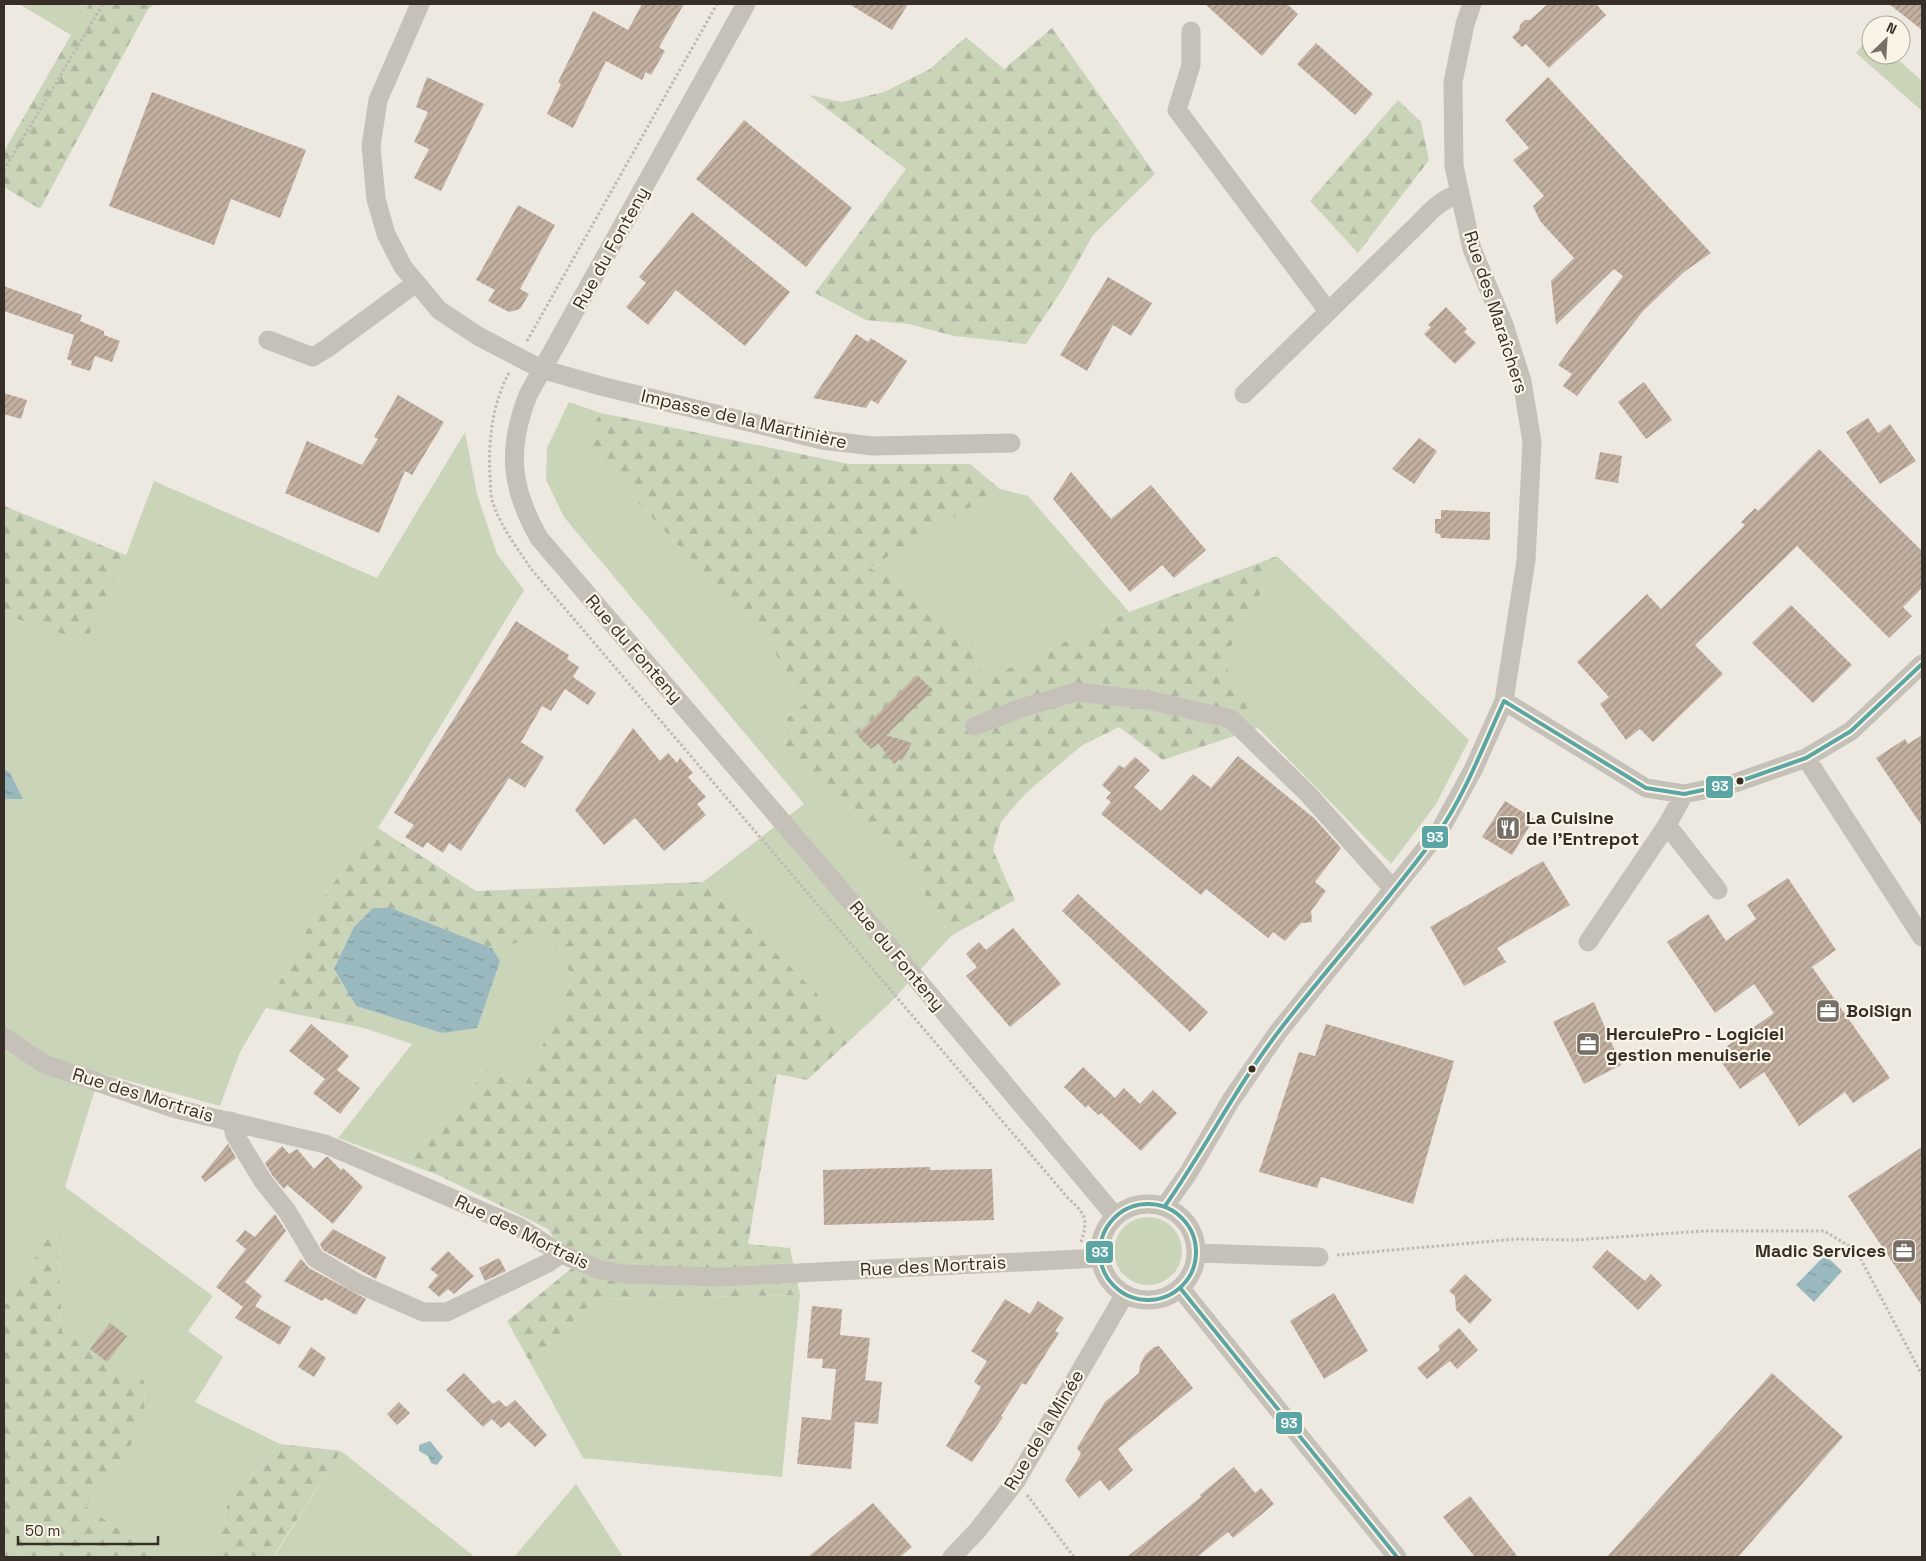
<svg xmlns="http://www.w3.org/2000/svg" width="1926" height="1561" font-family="'Space Grotesk',sans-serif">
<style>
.green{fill:#cad4b9}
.forest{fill:url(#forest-firs)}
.water{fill:url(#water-ripples)}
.building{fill:url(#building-hatch)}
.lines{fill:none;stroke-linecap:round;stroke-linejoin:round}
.path{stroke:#beb9b1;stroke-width:3;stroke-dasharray:2.5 2.5;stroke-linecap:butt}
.minor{stroke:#c6c1b8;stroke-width:19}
.bus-1-casing{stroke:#faf4e6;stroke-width:8}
.bus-1{stroke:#5ca5a5;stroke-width:4}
.bus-dot{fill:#372f27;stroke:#faf4e6;stroke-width:2}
.labels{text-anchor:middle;stroke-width:4.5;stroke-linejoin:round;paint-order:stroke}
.street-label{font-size:18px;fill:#372f27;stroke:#faf4e6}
.poi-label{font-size:18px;font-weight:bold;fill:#372f27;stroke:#faf4e6;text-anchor:start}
.line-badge{stroke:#faf4e6;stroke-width:2}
.badge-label{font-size:14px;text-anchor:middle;font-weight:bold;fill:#fff}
</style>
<defs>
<pattern id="forest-firs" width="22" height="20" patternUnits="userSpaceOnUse" patternTransform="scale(1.25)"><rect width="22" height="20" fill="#cad4b9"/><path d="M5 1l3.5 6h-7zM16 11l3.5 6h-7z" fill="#aeb69f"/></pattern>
<pattern id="water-ripples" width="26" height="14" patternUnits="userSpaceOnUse" patternTransform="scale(1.25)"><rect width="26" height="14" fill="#9ab9bf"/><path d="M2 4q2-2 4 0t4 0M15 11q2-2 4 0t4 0" fill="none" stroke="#7e979b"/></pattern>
<pattern id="building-hatch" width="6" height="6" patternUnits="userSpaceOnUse" patternTransform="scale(1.25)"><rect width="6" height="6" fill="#c2b0a1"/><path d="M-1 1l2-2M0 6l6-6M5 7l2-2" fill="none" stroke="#9e9083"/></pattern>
</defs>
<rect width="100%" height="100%" fill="#ede9e0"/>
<path class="green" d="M19,4H89L71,35Z
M1870,35L1871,55H1893L1922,81V111L1856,53Z
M569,402L601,413L581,442L769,642L805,704L787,718L783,757L824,786L903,860L951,936L889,1004L847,1043L816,992L703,882L804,804L564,517L546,480L547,448Z
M465,432L477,494L497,554L524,590L378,828L327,891L266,1008L240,1052L220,1106L100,1073L65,1187L213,1296L188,1331L223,1357L195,1402L280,1444L228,1503L212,1557H160L86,1507L145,1425L144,1382L62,1332L57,1223L6,1304L4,1303V615L86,640L126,555L154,481L377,578Z
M1000,489L1028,496L1129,612L984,680L964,634L868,568Z
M1277,556L1469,740L1436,804L1391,864L1258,728L1223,660L1256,604Z
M555,935L572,979L524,1087L487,1070L406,1163L338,1138L412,1044L364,1028L356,1006L442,1033L500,961L492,948Z
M1114 1251a34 34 0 1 1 68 0a34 34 0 1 1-68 0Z
M800,1295L782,1477L583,1458L530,1362L597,1299Z
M341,1451L475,1557H274Z
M576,1484L623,1557H514Z"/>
<path class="forest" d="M89,4H155L148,9L40,209L4,187V151Z
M1052,28L1155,174L1093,235L1062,290L1026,344L954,336L909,324L866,320L815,293L906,169L809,95L842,102L884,92L930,69L966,37L1004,69Z
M1398,100L1421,122L1429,160L1358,253L1310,201Z
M601,413L849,464H970L1000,489L869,568L888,577L964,634L984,680L1129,612L1277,556L1256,604L1223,660L1258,728L1163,760L1119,727L1081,746L1025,794L1001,822L993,850L1015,900L951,936L903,860L824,786L783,757L787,718L805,704L769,642L581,442Z
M4,506L126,555L86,641L4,615Z
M378,828L476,891L703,882L816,992L847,1043L807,1080L777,1074L748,1244L790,1248L800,1295L597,1299L530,1362L507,1321L572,1268L548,1229L438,1175L406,1163L487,1070L524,1087L572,979L555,935L492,948L391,908L334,969L356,1006L364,1028L266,1008L327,891Z
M57,1223L62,1332L144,1381L145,1425L86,1507L160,1557H4V1303L6,1304Z
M280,1444L341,1451L273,1557H212L228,1503Z"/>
<path class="water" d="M4,769L10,773L23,799H4Z
M373,908H391L492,948L500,961L477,1028L442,1033L356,1006L334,969L354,927Z
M1825,1255L1842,1271L1814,1302L1796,1285Z
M430,1441L443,1457L437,1465L431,1463L428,1456L419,1451V1445Z"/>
<path class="building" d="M642,4H684L659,47L665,51L651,75L646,72L642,80L606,61L573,128L547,114L561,84L558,82L593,11L628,30Z
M849,4H908L892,30Z
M1205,4H1287L1298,14L1262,56Z
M1548,4H1596L1606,15L1549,68L1526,44L1522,47L1512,37L1519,30L1520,25L1525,20H1530Z
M1889,4H1922V30Z
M1316,43L1373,94L1355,115L1297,64Z
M427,77L484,104L441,191L414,178L429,149L414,142L428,112L416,107Z
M1548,77L1711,253L1684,272L1643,311L1577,396L1563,386L1572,374L1558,365L1623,276L1614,269L1556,325L1551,281L1574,258L1540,221L1533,206L1544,196L1513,160L1529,148L1505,120Z
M152,92L306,150L280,218L231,199L214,245L109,206Z
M744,120L852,208L806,267L696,179Z
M518,205L555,225L520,289L529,294L520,309L509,312L488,301L495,290L476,280Z
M692,212L790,292L745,346L676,290L648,325L626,307L646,283L639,277Z
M1108,277L1152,303L1131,336L1113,325L1087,371L1060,355Z
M4,286L82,315L80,321L104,331V335L120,341L112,362L95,356L90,371L71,365L72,361L67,359L74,335L4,311Z
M1446,307L1467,329L1464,332L1476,343L1455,364L1424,334L1431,327L1428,325Z
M856,334L868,342L871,338L907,361L878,404L871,400L866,408L813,398Z
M1644,382L1672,420L1646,439L1618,402Z
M4,393L27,400L21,419L4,414Z
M398,395L444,422L412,475L405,471L379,533L285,493L307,441L362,465L378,439L374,437Z
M1868,418L1878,433L1890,424L1916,461L1880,484L1846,432Z
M1419,438L1437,451L1414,484L1392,469Z
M1819,449L1922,551V588L1903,607L1912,616L1889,638L1797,546L1695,645L1723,674L1653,742L1640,729L1626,740L1600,704L1609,697L1577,662L1647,594L1661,609L1745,525L1741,522L1755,508L1758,511Z
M1600,452L1622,456L1618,483L1595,479Z
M1071,472L1111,519L1151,485L1206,550L1174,578L1162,565L1130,592L1053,499Z
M1441,510L1490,512V540L1441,538L1440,534L1435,533V519H1441Z
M1791,605L1852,665L1813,703L1752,643Z
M516,621L569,655L567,659L579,667L573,677L596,693L588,705L565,689L551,711L542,706L521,742L544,757L525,788L509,778L461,851L449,843L443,853L427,842L423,848L405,837L414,825L394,813Z
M917,675L933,690L886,735L912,743L902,761L899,759L894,764L878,743L871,749L857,735Z
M633,728L660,761L668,753L677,763L680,758L693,773L688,777L706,797L697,804L706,815L664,851L635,818L604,845L575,810Z
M1922,735V826L1876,758L1905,739L1908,744Z
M1238,756L1315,819L1341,848L1315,882L1326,891L1311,911L1312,922L1301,923L1285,941L1273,932L1268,938L1206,889L1201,895L1101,814L1111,802L1106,798L1111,793L1102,785L1119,765L1124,768L1135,757L1150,770L1134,787L1161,811L1193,774L1211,788Z
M1505,801L1534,819L1512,855L1482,837Z
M1543,861L1570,905L1497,948L1506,962L1464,986L1430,927Z
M1788,878L1836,950L1812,967L1890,1078L1853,1103L1845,1092L1799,1126L1764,1072L1740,1089L1716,1054L1774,1013L1754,984L1715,1013L1667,942L1708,914L1726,941L1756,919L1747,905Z
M1078,894L1208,1012L1190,1032L1062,911Z
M1013,928L1061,984L1010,1027L966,976L977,967L966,954L979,942L986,950Z
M1594,1002L1621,1065L1584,1084L1553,1022Z
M311,1024L349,1056L337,1070L360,1088L340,1114L313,1093L325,1079L289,1051Z
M1326,1024L1454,1061L1413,1204L1321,1177L1317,1188L1259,1172L1299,1052L1315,1056Z
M1083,1067L1115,1098L1124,1088L1140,1104L1153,1090L1177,1113L1141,1151L1101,1113L1098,1115L1088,1105L1086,1108L1064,1087Z
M228,1144L236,1158L205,1182L201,1177Z
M282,1146L289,1154L297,1149L314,1169L326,1157H328L341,1170L343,1168L363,1187L333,1224L287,1185L284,1189L272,1175L265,1163Z
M1922,1147V1306L1848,1196Z
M930,1167V1170L992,1169L994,1220L824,1225L823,1170Z
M275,1214L286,1231L245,1282L262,1296L255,1306L291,1327L280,1345L235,1318L243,1307L216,1287L246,1249L236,1241L245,1230L255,1237Z
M333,1229L386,1257L376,1279L323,1250L320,1244Z
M1607,1250L1645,1281L1651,1274L1662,1285L1638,1310L1592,1267Z
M448,1251L474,1276L454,1294L448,1289L439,1297L428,1287L438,1275L430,1269Z
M499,1258L506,1271L485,1281L479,1268Z
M301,1259L309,1268L366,1299L356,1315L325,1298L322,1301L284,1281Z
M1465,1274L1492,1300L1470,1324L1456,1310L1455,1296L1449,1291Z
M1334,1293L1368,1351L1324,1379L1290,1321Z
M1005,1299L1030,1314L1038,1301L1064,1318L1055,1331L1059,1333L1026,1385L1022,1383L1001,1416L1003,1417L972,1462L946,1446L981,1387L974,1382L987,1361L971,1351Z
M812,1306L842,1309L840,1335L870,1338L865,1380L882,1382L878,1424L855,1422L851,1469L797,1464L802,1417L831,1420L836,1369L822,1368L823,1359L807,1358Z
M110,1323L127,1336L107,1362L90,1349Z
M1459,1328L1478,1350L1457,1369L1450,1361L1427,1379L1417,1368L1440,1350L1438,1346Z
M1159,1346L1193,1388L1118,1449L1133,1470L1109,1491L1100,1480L1079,1498L1065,1480L1081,1454L1077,1448L1105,1402L1139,1373L1140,1365L1145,1355L1154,1347Z
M311,1347L326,1358L314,1377L298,1367Z
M464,1373L493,1404L499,1400L506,1407L515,1400L547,1435L535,1447L509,1422L501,1428L492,1419L483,1427L446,1390Z
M1772,1373L1843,1437L1738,1557H1607Z
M399,1402L410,1413L397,1425L387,1414Z
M1234,1467L1255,1493L1261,1488L1274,1504L1233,1538L1228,1532L1197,1557H1127L1201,1497L1200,1495Z
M1470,1496L1518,1557H1475L1443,1517Z
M873,1503L912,1547L900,1557H808Z"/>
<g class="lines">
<path class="path" d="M4,170L103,4
M527,341L717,4
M509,373C492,404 488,442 490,477C491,484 490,493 492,500C500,526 517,548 532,570L1068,1198C1085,1214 1089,1218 1081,1242
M1337,1255L1516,1239L1575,1240L1703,1231H1824L1856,1250L1922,1375
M1027,1495L1074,1557"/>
<path class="minor" d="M420,4L378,100L371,146L376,199L386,234L403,267L439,310L478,336L541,369L601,386L822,440L873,446L1011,443
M746,4L528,395C507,449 510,487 539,538L894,952L1115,1216
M1191,31V65L1177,110L1328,311
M268,340L313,357L326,349L416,283
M1244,394L1421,221C1433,208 1443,199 1460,193
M1504,701L1646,788L1684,794L1732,784L1806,758L1851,731L1922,664
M975,726L1021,708L1076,692L1148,700L1231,719L1308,794L1393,889
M1806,758L1922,937
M1667,825L1718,890
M1588,942L1667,825L1684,794
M4,1037L44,1064L176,1109L325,1144L519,1227L561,1254L598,1269L624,1274L719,1277L1100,1258
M231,1121L235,1135L263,1181L287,1211L315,1258L357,1283L423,1312H447L548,1263L561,1254
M1100 1252a48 48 0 1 1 96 0a48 48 0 1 1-96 0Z
M1165,1206L1189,1172L1231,1100L1278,1032L1439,832L1473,770L1504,701L1526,560L1532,442L1522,381L1504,325L1472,249L1454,166L1453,82L1465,24L1472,4
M1197,1253L1319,1257
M1181,1289L1397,1557
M952,1557L977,1531L1016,1481L1125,1294"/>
<defs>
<path id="bus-1" d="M1504,701L1646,788L1684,794L1732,784L1806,758L1851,731L1922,664
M1100 1252a48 48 0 1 1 96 0a48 48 0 1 1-96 0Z
M1165,1206C1205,1149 1236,1087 1279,1031C1330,964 1388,902 1438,833C1464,797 1485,742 1504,701
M1181,1289L1397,1557"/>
</defs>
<use href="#bus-1" class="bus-1-casing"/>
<use href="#bus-1" class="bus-1"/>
</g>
<defs>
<symbol id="restaurant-square" viewBox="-11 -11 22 22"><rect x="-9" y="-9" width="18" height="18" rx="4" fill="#777068" stroke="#faf4e6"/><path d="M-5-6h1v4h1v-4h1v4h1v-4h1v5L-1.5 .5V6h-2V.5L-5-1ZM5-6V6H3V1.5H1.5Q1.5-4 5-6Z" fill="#fff"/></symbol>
<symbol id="office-square" viewBox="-11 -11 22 22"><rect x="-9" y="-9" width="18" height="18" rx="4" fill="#777068" stroke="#faf4e6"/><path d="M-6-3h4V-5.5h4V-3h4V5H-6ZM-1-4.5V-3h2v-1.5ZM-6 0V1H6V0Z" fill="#fff"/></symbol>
</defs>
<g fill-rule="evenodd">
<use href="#restaurant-square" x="1494" y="814" width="28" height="28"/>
<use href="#office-square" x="1814" y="997" width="28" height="28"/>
<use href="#office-square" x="1574" y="1030" width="28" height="28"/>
<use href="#office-square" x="1890" y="1237" width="28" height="28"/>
</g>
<g class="bus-dot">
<circle cx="1740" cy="781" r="4.5"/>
<circle cx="1252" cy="1069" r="4.5"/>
</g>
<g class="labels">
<g class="street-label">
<text transform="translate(611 248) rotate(-61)" y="6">Rue du Fonteny</text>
<text transform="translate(1496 312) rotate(72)" y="6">Rue des Maraîchers</text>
<text transform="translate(744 419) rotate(13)" y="6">Impasse de la Martinière</text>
<text transform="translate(634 649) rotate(49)" y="6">Rue du Fonteny</text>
<text transform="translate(897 956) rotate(50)" y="6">Rue du Fonteny</text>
<text transform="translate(143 1095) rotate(17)" y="6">Rue des Mortrais</text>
<text transform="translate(522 1232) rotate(26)" y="6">Rue des Mortrais</text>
<text transform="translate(933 1266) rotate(-3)" y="6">Rue des Mortrais</text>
<text transform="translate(1044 1430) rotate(-59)" y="6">Rue de la Minée</text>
</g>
<g class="poi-label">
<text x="1526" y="824">La Cuisine<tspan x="1526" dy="21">de l'Entrepot</tspan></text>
<text x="1846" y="1017">BoiSign</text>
<text x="1606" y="1040">HerculePro - Logiciel<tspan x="1606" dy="21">gestion menuiserie</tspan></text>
<text x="1886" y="1257" text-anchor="end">Madic Services</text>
</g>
</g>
<g class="line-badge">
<rect x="1705" y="775" width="29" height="24" rx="5" fill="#5ca5a5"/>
<rect x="1421" y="825" width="28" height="24" rx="5" fill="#5ca5a5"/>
<rect x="1085" y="1240" width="29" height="24" rx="5" fill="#5ca5a5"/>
<rect x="1275" y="1411" width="28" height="24" rx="5" fill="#5ca5a5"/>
</g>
<g class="badge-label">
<text x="1720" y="791">93</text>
<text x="1435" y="842">93</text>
<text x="1100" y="1257">93</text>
<text x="1289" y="1428">93</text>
</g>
<rect width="1926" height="1561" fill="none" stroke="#372f27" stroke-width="10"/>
<g transform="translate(1886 40) rotate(25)"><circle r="24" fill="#faf4e6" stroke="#aca59a"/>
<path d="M0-4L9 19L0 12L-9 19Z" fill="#777068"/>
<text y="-8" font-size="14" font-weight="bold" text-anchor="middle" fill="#372f27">N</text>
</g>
<path d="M18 1536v8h140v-8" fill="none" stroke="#372f27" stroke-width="2.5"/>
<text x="25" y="1536" font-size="15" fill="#372f27" stroke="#faf4e6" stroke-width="4" paint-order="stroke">50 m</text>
</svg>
